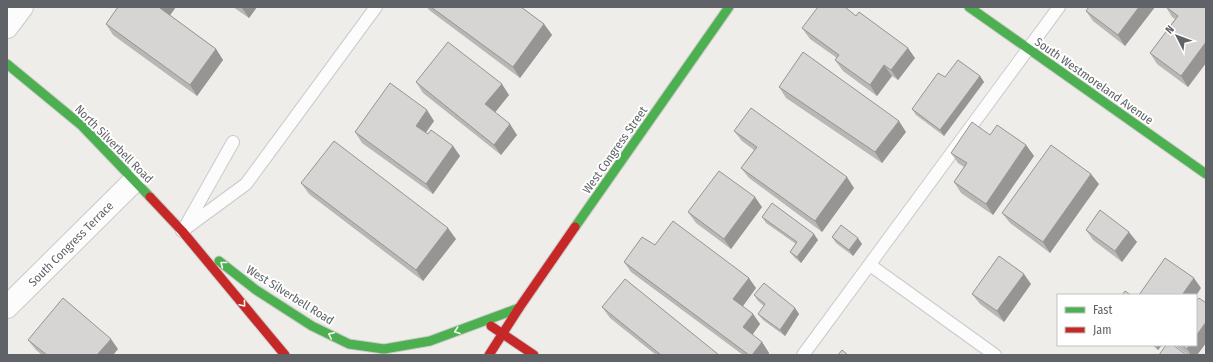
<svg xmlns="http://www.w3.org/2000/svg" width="1213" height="362" font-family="'Fira Sans Condensed',sans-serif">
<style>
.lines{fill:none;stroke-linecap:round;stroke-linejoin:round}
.lane-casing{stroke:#cacaca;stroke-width:14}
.street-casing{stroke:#cacaca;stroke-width:24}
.fast-casing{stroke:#cbcbcb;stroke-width:11}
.jam-casing{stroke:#cbcbcb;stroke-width:11}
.lane{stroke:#fdfcfc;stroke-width:12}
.street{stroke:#fdfcfc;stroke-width:22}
.fast{stroke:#4caf50;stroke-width:9}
.jam{stroke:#c62828;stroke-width:9}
.wall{fill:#b8b7b5}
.shaded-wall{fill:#969594}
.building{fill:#d6d5d3;stroke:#969594}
.oneway{stroke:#f6fbf6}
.labels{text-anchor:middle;stroke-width:4;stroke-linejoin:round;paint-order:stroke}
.street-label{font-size:12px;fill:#5f6367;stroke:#fff}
</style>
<rect width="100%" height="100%" fill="#efede9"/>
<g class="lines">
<defs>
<path id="lane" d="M185,227L233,142
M182,231L246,184L376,7
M870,265L995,355
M803,355L1059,7"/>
<path id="street" d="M7,27L22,7
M7,307L134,181"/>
<path id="fast" d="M969,7L1206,174
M7,64L81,125L150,197
M575,227L729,7
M219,261L256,290L312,326L349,344L384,349L430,341L519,308"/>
<path id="jam" d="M150,197L182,231L285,355
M491,326L534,355
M489,355L519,308L575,227"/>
</defs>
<use href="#lane" class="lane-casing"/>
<use href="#street" class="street-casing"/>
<use href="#fast" class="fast-casing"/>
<use href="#jam" class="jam-casing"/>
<use href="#lane" class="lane"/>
<use href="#street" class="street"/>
<use href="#fast" class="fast"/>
<use href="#jam" class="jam"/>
</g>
<path class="wall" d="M118,7H176L170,15L216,49L223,60L197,96L113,35L106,24Z
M233,7H257L249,18Z
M427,7H521L544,24L552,35L520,78L429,10Z
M1155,7L1125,46L1093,21L1086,11Z
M1166,7H1206V63L1188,87L1157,64L1150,53L1175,19L1172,17Z
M802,28L915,58L898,80L892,76L877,96L843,71L835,60L837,58L810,39Z
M980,76L984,82L944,136L916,115L912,109L945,77Z
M416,82L509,95L495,112L517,135L501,155L423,93Z
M779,87L906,132L882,163L786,98Z
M434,121L426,133L453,146L460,156L433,194L362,143L355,132Z
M734,131L854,188L822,232L749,178L741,168L754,150L742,141Z
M990,135L1026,145L1034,156L993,215L961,193L954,182L964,167L958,163L951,153Z
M301,183L456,239L423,281L309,194Z
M1099,184L1050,253L1010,223L1002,213Z
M762,207L731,249L696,223L688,212Z
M762,217L818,240L801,263L795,258L790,252L796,244L766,223Z
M1086,230L1137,242L1122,262L1093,240Z
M832,237L862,244L853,256L836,243Z
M655,245L756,288L743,306L753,314L760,324L752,335L762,342L769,353L768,355H743L631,272L624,262Z
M1031,284L1004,322L980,304L972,294Z
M754,295L795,308L799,314L785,336L763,320L758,314L764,306L758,301Z
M1206,303V343L1197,355H1188L1177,347L1176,345H1196Z
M602,307L719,355H656L610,318Z
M28,340L118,349L113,355H42L36,350Z
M1152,345H1162L1158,350Z"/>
<path class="shaded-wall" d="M161,7H176L168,18L160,8Z
M242,7H257L249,18L242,8Z
M1139,7H1155L1125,46L1118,35Z
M544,24L552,35L520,78L513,67Z
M1206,42V63L1188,87L1181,76Z
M908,48L915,58L898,80L891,70Z
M216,49L223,60L197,96L190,85Z
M884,65L892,76L877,96L870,85Z
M980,76L984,82L944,136L940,130Z
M502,84L509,95L493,115L485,104Z
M427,110L434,121L423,136L416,126Z
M899,121L906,132L882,163L875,152Z
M510,124L517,135L501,155L494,145Z
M1026,145L1034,156L993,215L986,204Z
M453,146L460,156L433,194L426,184Z
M1091,174L1099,184L1050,253L1043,242Z
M847,177L854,188L822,232L815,221Z
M755,197L762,207L731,249L724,239Z
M448,228L456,239L423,281L416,270Z
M1129,232L1137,242L1122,262L1115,251Z
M814,234L818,240L801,263L797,257Z
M858,238L862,244L853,256L849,250Z
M1024,274L1031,284L1004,322L997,311Z
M749,278L756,288L740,310L733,299Z
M1194,278L1201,288L1196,296V295H1182Z
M795,308L799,314L785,336L780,330Z
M753,314L760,324L750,338L743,327Z
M1206,322V343L1197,355H1191L1187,349L1189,345H1196V336Z
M111,339L118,349L113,355H97Z
M762,342L769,353L768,355H752Z
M1155,345H1162L1158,350Z"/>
<path class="building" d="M118,7H161L160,8L216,49L190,85L106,24Z
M431,7H521L544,24L513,67Z
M818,7H845L856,16L859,12L908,48L891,70L884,65L870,85L835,60L839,55L802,28Z
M1089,7H1139L1118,35L1086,11Z
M1166,7H1206V42L1181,76L1150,53L1178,16Z
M448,42L502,84L485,104L510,124L494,145L416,82Z
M803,52L899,121L875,152L779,87Z
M958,60L980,76L940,130L912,109L938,73L945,77Z
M390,83L427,110L416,126L428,134L431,130L453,146L426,184L355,132Z
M751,108L847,177L815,221L741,168L757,147L734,131Z
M972,122L990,135L997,125L1026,145L986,204L954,182L967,163L951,153Z
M334,141L448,228L416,270L301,183Z
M1051,145L1091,174L1043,242L1002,213Z
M719,171L755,197L724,239L688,212Z
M772,203L814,234L797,257L790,252L797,242L762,217Z
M1100,210L1129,232L1115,251L1086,230Z
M673,221L749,278L733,299L753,314L743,327L762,342L752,355H749L624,262L642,237L655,245Z
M841,225L858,238L849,250L832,237Z
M999,256L1024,274L997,311L972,294Z
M1165,258L1194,278L1182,295H1139Z
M625,279L719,355H661L602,307Z
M764,283L795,308L780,330L758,314L765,304L754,295Z
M1125,291L1131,295H1122Z
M63,298L111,339L97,355H47L28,340Z
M1199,298L1206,303V322L1196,336V301Z
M1166,345H1173L1185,354V355H1159Z
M1182,345H1189L1187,349Z
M842,350L848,355H838Z"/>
<defs><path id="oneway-chevron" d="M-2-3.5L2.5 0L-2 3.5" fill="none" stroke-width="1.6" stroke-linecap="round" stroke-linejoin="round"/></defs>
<g class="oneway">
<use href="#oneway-chevron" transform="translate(223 264) rotate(-142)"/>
<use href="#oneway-chevron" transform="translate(243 304) rotate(50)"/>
<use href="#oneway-chevron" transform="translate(457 331) rotate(160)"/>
<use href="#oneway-chevron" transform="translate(331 335) rotate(-154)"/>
</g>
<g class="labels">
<g class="street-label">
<text transform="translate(1094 81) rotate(35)" y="4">South Westmoreland Avenue</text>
<text transform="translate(114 144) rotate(45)" y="4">North Silverbell Road</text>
<text transform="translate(615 150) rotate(-55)" y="4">West Congress Street</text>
<text transform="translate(71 244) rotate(-45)" y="4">South Congress Terrace</text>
<text transform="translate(290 295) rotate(32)" y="4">West Silverbell Road</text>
</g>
</g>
<rect width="1213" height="362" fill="none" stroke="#5f6367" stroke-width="16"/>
<rect x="1057" y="294" width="140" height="52" fill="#ffffff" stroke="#bfc1c2"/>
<rect x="1065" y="307" width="20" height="6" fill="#4caf50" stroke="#bfc1c2"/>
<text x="1093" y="314" font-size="12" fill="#5f6367">Fast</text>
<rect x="1065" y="327" width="20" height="6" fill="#c62828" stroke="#bfc1c2"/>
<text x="1093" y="334" font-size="12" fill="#5f6367">Jam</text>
<g transform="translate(1177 36) rotate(312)" stroke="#ffffff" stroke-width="3" paint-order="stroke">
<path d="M0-3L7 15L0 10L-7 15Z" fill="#5f6367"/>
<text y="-6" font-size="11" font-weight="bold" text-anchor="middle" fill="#5f6367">N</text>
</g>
</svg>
